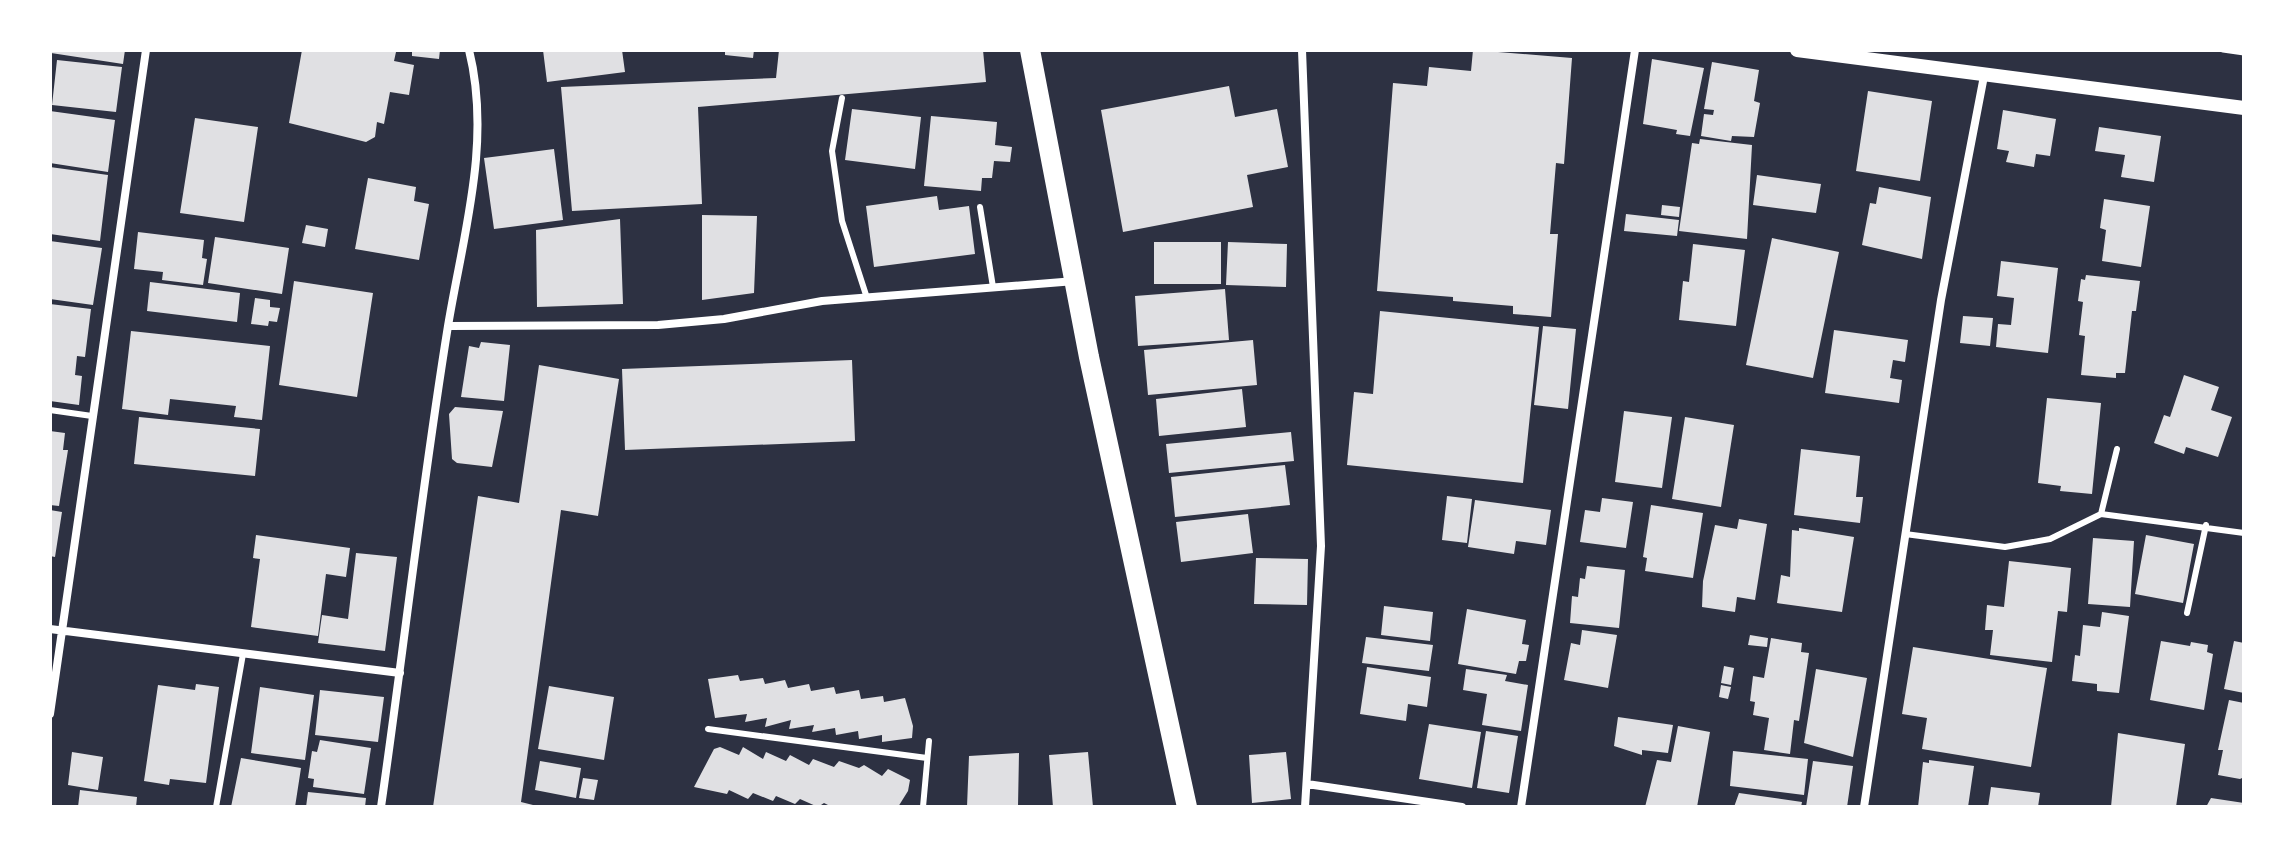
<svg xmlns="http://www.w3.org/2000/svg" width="2294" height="857" font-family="Raleway,sans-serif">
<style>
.building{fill:#e0e0e3}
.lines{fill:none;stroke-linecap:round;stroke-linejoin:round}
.path{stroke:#fff;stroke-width:5}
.service{stroke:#fff;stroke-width:6}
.minor{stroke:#fff;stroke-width:8}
.tertiary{stroke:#fff;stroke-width:14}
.primary{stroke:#fff;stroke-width:20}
</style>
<rect width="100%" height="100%" fill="#2d3142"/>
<path class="building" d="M51,50H125L123,64L51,53Z
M302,50L396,52L394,61L414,65L409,95L390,92L384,124L377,122L375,137L366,142L289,123Z
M412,50H440L439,59L412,56Z
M543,50H622L625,72L547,82Z
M725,50H754L753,58L725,55Z
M779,50H983L986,82L698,107L702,204L572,211L561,87L776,78Z
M1473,50L1572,58L1564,164L1556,163L1550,234H1558L1551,317L1513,314V306L1453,301V297L1377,291L1393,83L1427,86L1429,67L1471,71Z
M1652,59L1704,68L1690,136L1676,134L1677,130L1643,124Z
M57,60L122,67L116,112L52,105Z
M1712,62L1759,70L1754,101L1760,103L1754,137L1732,136L1731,141L1701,136L1704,114L1713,115L1714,110L1704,109Z
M1229,86L1235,117L1277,109L1288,167L1247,175L1253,207L1123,232L1101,110Z
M1868,91L1932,101L1920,181L1856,171Z
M852,109L921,117L915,169L845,160Z
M2003,110L2056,119L2050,156L2036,154L2034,167L2006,162L2009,151L1997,149Z
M50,111L115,120L108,172L50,163Z
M931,116L997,122L995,145L1012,147L1010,162L994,161L992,178H982L981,191L924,186Z
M195,118L258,127L244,222L180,213Z
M2099,127L2161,136L2154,182L2121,177L2125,155L2095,151Z
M1700,139L1752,145L1747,239L1679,231L1692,143L1699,144Z
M554,149L563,220L494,229L484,158Z
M50,167L108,175L100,241L50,234Z
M1757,175L1821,184L1816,213L1753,205Z
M368,178L416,187L414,201L429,204L419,260L355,249Z
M1879,187L1931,197L1922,259L1862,245L1870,203L1876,204Z
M937,196L939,210L969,206L975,254L874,267L866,206Z
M2104,199L2150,206L2141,267L2102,261L2106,230L2100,228Z
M1662,205L1680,207L1679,217L1661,215Z
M1626,214L1679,220L1677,236L1624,231Z
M702,215L757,216L754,293L702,300Z
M620,219L623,304L537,307L536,230Z
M306,225L328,229L325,247L302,243Z
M138,232L204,240L202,258L207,259L203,285L162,280L163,272L134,269Z
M215,237L289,248L282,294L208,283Z
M1772,238L1839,252L1813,378L1746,365Z
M50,241L102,248L93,305L50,299Z
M1154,242H1221V284H1154Z
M1228,242L1287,244L1286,287L1226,285Z
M1693,244L1745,250L1736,326L1679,320L1683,281L1689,282Z
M2001,261L2058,268L2048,353L1996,347L1998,324L2011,325L2014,298L1997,296Z
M2086,275L2140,281L2136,311H2132L2125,373H2116V378L2081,375L2085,336L2079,335L2083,302L2078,301L2081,279L2085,280Z
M294,281L373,293L357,397L279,385Z
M150,282L240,293L237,322L147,311Z
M1225,289L1229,340L1138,346L1135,296Z
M255,298L270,300V307L280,308L277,322L269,321L268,326L251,324Z
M50,304L91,309L85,357L77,356L75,375L82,376L79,405L50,401Z
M1380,311L1539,327L1523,483L1347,465L1354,392L1373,394Z
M1963,316L1993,318L1990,346L1960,343Z
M1543,326L1576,329L1568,409L1534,405Z
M1834,330L1908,340L1905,362L1893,360L1890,378L1902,380L1899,403L1825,393Z
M131,331L270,346L262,420L234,417L236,406L170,399L168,415L122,409Z
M1253,340L1257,385L1148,395L1144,350Z
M481,342L510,345L504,401L461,397L469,346L479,348Z
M852,360L855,441L625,450L622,369Z
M539,365L619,379L598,516L561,510L521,802L541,807H433L478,496L519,503Z
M2184,375L2219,387L2211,410L2232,417L2218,457L2186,447L2184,454L2154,443L2164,415L2170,417Z
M1242,389L1246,427L1159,436L1156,399Z
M2047,398L2101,403L2092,494L2060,491L2061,486L2038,483Z
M455,407L503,411L492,467L457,463L452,459L449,414Z
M1624,411L1672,417L1662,488L1615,482Z
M139,417L260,429L255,476L134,464Z
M1685,417L1734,425L1721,507L1672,499Z
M50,431L65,433L63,450H68L59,506L50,505Z
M1291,432L1294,461L1169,473L1166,444Z
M1801,449L1860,456L1856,497H1863L1860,523L1794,515Z
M1285,465L1290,505L1175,517L1171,477Z
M1447,496L1472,499L1467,543L1442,540Z
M1602,498L1633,502L1626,548L1580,542L1585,510L1600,512Z
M1475,500L1551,510L1546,545L1516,541L1514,554L1468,547Z
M1651,505L1703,513L1693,578L1645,571L1647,558L1643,557Z
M50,510L62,512L55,557L50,556Z
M1248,514L1253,553L1181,562L1176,522Z
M1739,519L1767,524L1755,600L1737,597L1735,612L1702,607L1703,581L1715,525L1737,529Z
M1799,528L1854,537L1842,612L1777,603L1781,575L1790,577L1792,530L1799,531Z
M256,535L350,548L346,577L326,574L318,636L251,627L260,559L253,558Z
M2146,535L2194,544L2183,603L2135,594Z
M2093,538L2134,541L2130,607L2088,604Z
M356,553L397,557L385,651L318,643L322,615L348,619Z
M1256,558L1308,559L1307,605L1254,604Z
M2009,561L2071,568L2067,612L2058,611L2052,662L1990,655L1993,630H1985L1987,605L2004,607Z
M1587,566L1625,570L1619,628L1570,623L1572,596L1578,597L1580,578L1585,579Z
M1384,606L1433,612L1430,641L1381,635Z
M1467,609L1526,620L1522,644L1529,645L1526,661H1519L1516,674L1458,664Z
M2102,612L2129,616L2119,693L2097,691V684L2072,681L2075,655L2080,656L2083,625L2100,627Z
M1582,630L1617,635L1608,688L1564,680L1571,643L1580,645Z
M1750,635L1768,638L1767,647L1748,645Z
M1366,637L1433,645L1429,671L1362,663Z
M1771,638L1802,643L1801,652L1809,653L1799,721L1794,720L1790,754L1764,750L1769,718L1753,715L1755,702L1750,701L1753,676L1764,678Z
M2161,641L2190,646L2191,642L2208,645L2207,652L2213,654L2204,710L2150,700Z
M2234,641L2244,643V693L2224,689Z
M1913,647L2047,668L2031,767L1922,749L1927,718L1902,714Z
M1724,666L1734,668L1731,685L1721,683Z
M1367,667L1431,677L1427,707L1408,704L1406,721L1360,714Z
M1466,669L1507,675L1505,681L1528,685L1521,731L1482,725L1487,694L1463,690Z
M1816,669L1867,678L1853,757L1804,743Z
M738,675L740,681L763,678L765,684L785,680L788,688L809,684L811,691L834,687L836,694L859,690L861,699L883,696L884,702L905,698L913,726L912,738L882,742V735L859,739L858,731L836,735L835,728L812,732L814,725L789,729L791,720L765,727L767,718L745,722L747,714L715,718L708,679Z
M196,684L219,687L206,783L170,779L169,785L144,781L158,685L195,690Z
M1721,685L1731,687L1728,699L1719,697Z
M549,686L614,697L604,760L538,749Z
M260,687L314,695L305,760L251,753Z
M320,690L384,697L378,742L315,735Z
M2229,700L2244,703V777L2240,779L2218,775L2223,750H2218Z
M1618,717L1673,725L1668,753L1642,750V755L1614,746Z
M1429,724L1481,732L1472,788L1419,779Z
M1678,726L1710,732L1697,807H1645L1657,760L1671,762Z
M1486,731L1518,736L1509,793L1477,788Z
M2118,733L2185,744L2176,807H2111Z
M320,740L371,748L364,794L313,787L314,779L308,778L312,751L317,752Z
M720,747L739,755L743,747L763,759L766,752L786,761L790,755L809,765L813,759L834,767L839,761L859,768L864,765L882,776L888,769L910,780L908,791L898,807H832L824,803L818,807L800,799L795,804L776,796L773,801L753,793L748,799L729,790L727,794L694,787L714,749Z
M1733,751L1808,759L1804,795L1730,786Z
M72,752L103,757L98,790L68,785Z
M1088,752L1093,807H1053L1049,755Z
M1286,752L1291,799L1252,803L1249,755Z
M1019,753L1018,807H967L969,756Z
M241,758L301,768L295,807H231Z
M1929,760L1974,766L1968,807H1918L1923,762L1929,763Z
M540,761L581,768L576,798L535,790Z
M1813,761L1853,766L1847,807H1806Z
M583,778L598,780L594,800L579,798Z
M1991,787L2040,793L2038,807H1988Z
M80,790L137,797L136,807H78Z
M308,792L366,798L365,807H306Z
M1739,793L1802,802L1801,807H1734Z
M2211,798L2244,803V807H2206Z"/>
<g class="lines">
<path class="path" d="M2223,50L2244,53"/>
<path class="service" d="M842,98L832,151L842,221L867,298
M980,207L993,287
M50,410L92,416
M2101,514L2117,449
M1905,534L2005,547L2050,539L2101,514L2244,533
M2187,613L2206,525
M708,729L927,758
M216,807L243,654
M923,807L929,741"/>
<path class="minor" d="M1302,50L1321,546L1305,807
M448,326L658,325L724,319L822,301L1075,281
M50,629L400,673
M50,714L146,50
M1307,784L1462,807
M381,807C404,647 422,486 448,326C463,235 492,142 469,50
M1521,807L1635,50
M1864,807L1941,300L1984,76"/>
<path class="tertiary" d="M1797,50L2244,108"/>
<path class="primary" d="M1030,50L1089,357L1187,807"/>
</g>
<rect width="2294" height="857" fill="none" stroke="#ffffff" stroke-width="104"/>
</svg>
